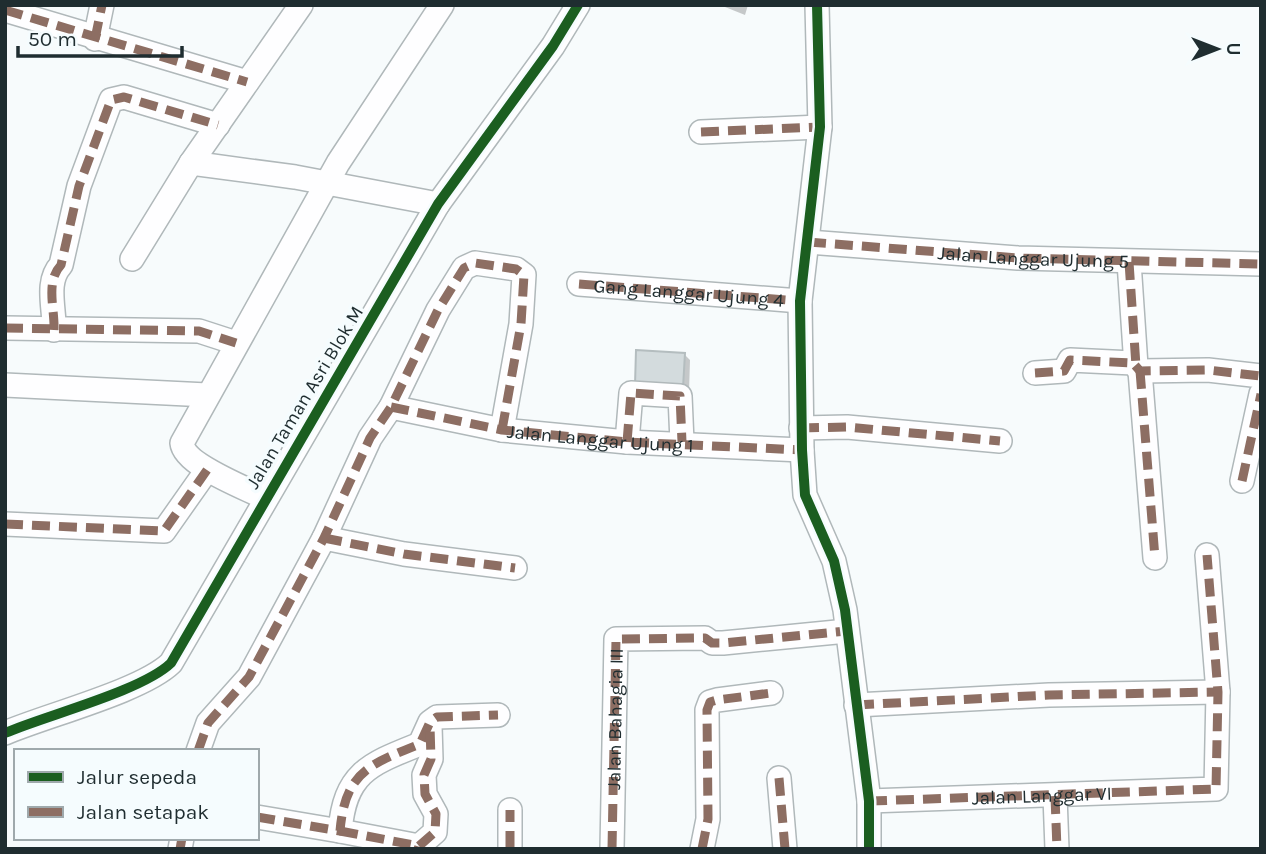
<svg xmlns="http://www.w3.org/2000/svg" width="1266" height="854" font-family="Karla,sans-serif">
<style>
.shadow{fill:#0003}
.building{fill:#d3dbdd;stroke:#b4bdbf;stroke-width:2}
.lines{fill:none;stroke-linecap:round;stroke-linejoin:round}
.minor-casing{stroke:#b0b8ba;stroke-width:26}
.minor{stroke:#fefeff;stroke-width:23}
.quiet{stroke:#8d6e63;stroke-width:9;stroke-dasharray:18 9;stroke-linecap:butt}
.cycleway-casing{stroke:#f5fcfe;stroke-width:15}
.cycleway{stroke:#1b5e20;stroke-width:10}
.labels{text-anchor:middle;stroke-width:7;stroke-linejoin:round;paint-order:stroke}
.street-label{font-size:19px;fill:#1f2d30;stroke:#f5fcfe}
</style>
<rect width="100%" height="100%" fill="#f7fbfc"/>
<path class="shadow" d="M720,5H748L745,15Z
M684,354L690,360L689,393L643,390Z"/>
<path class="building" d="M636,350L685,353L683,388L635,385Z"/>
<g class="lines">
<defs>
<g id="minor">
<path d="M817,5L820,127L800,301L802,450L805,495L834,561L845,610L869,801V849"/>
<path d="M5,10L247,82"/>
<path d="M95,39L102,5"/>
<path d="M701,132L820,127"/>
<path d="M191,163L295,177L438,204"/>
<path id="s1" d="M808,242L1018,258L1261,264"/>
<path d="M132,259L191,163L301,5"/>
<path d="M1129,262L1136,366"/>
<path id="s2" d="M579,284L800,301"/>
<path d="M5,328L199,331L236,343"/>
<path d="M54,330C55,309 45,282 61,265L79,186L111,100L124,97L218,125"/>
<path d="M1140,371L1155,558"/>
<path d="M1035,373L1064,371L1070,360L1133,363L1140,371L1208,370L1261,376"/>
<path d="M5,385L207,395"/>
<path id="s3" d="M391,407L502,430L627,442L802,450"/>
<path d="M801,428L847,427L1000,441"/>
<path d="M627,442L631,393L680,396L682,442"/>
<path d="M1242,481L1261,394"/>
<path d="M265,498C246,488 184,465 182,443L338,163L442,5"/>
<path d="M5,524L164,531L207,470"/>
<path d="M324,538L404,554L515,568"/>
<path d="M856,705L1049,695L1218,692"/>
<path d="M5,733C47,715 142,691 171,663L438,204L553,46L578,5"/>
<path d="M198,751L208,723L249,677L324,538L370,438L391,407L438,310L464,268L475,263L516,269L524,275L521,324L502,430"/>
<path d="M779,778L785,849"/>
<path d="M1055,796L1057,849"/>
<path d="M869,801L1216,789L1218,692L1207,555"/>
<path d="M257,817L340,831C345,772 370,764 420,744L430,722L437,717L498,715"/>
<path d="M340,831L419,846L418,849"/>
<path d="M419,846L435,832L436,814L425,794L424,775L431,759L430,726"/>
<path d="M180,849L182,838"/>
<path d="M510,849V810"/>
<path d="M612,849L616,639L705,638L712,643H723L847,631"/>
<path d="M702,849L708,819L707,710L710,702L717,700L771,693"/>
</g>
</defs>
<use href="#minor" class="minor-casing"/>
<use href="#minor" class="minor"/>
<g class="quiet">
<path d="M5,10L247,82"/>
<path d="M95,39L102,5"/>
<path d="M701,132L820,127"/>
<path d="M808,242L1018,258L1261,264"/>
<path d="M1129,262L1136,366"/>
<path d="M579,284L800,301"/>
<path d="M5,328L199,331L236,343"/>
<path d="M54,330C55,309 45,282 61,265L79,186L111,100L124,97L218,125"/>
<path d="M1140,371L1155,558"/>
<path d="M1035,373L1064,371L1070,360L1133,363L1140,371L1208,370L1261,376"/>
<path d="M391,407L502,430L627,442L802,450"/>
<path d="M801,428L847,427L1000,441"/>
<path d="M627,442L631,393L680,396L682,442"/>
<path d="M1242,481L1261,394"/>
<path d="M5,524L164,531L207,470"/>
<path d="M324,538L404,554L515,568"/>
<path d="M856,705L1049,695L1218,692"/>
<path d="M198,751L208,723L249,677L324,538L370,438L391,407L438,310L464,268L475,263L516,269L524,275L521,324L502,430"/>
<path d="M779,778L785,849"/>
<path d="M1055,796L1057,849"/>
<path id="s4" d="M869,801L1216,789L1218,692L1207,555"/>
<path d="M257,817L340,831C345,772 370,764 420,744L430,722L437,717L498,715"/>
<path d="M340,831L419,846L418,849"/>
<path d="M419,846L435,832L436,814L425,794L424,775L431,759L430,726"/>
<path d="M180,849L182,838"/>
<path d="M510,849V810"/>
<path id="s5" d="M612,849L616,639L705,638L712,643H723L847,631"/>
<path d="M702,849L708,819L707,710L710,702L717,700L771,693"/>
</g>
<defs>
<path id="cycleway" d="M817,5L820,127L800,301L802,450L805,495L834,561L845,610L869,801V849
M5,733C47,715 142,691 171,663L438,204L553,46L578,5"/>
</defs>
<use href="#cycleway" class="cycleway-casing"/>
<use href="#cycleway" class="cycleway"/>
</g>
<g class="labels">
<g class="street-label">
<text dy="7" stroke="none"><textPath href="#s1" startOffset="226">Jalan Langgar Ujung 5</textPath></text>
<text dy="7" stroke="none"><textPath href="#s2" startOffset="110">Gang Langgar Ujung 4</textPath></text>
<text transform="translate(304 397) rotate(-59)" y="7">Jalan Taman Asri Blok M</text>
<text dy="7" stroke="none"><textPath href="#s3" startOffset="212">Jalan Langgar Ujung 1</textPath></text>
<text dy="7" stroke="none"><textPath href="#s5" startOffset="130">Jalan Bahagia III</textPath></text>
<text dy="7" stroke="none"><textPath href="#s4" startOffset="173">Jalan Langgar VI</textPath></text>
</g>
</g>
<rect width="1266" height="854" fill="none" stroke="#1f2d30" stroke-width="14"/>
<rect x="14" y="749" width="245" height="91" fill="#f5fcfe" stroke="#9fa9ac" stroke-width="2"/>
<rect x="28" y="772" width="35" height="10" fill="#1b5e20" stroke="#9fa9ac" stroke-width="2"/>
<text x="77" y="784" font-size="21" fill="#1f2d30">Jalur sepeda</text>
<rect x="28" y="807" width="35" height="10" fill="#8d6e63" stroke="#9fa9ac" stroke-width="2"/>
<text x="77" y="819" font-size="21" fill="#1f2d30">Jalan setapak</text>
<g transform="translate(1217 49) rotate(90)" stroke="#f5fcfe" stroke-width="5" paint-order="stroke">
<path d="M0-5L12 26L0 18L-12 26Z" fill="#1f2d30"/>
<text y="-10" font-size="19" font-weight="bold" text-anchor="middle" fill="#1f2d30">U</text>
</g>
<path d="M18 46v10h164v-10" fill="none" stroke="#1f2d30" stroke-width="3.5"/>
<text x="28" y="46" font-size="21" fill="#1f2d30" stroke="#f5fcfe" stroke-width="5" paint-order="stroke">50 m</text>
</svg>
